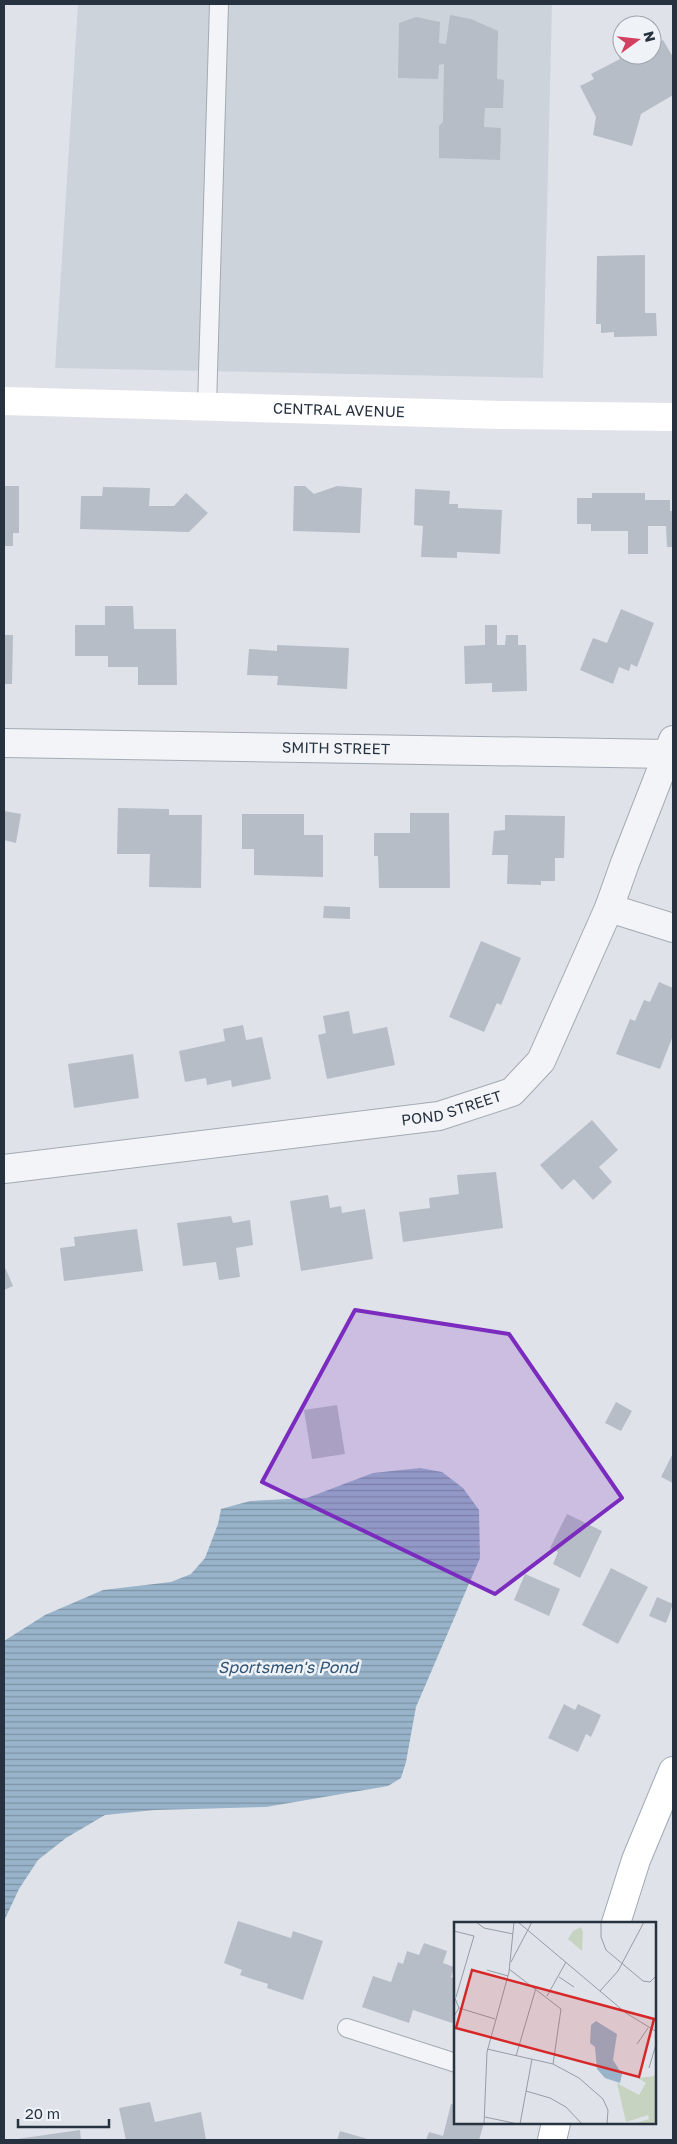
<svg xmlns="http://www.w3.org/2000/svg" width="677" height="2144" font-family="'Golos Text',sans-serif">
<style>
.built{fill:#cdd3db}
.water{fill:url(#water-rules)}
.building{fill:#b6bdc6}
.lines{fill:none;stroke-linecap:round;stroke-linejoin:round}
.service-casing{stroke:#a4aab3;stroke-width:20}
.minor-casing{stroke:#a4aab3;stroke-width:30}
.primary-casing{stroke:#9ea9b5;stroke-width:30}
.service{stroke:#f2f4f7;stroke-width:18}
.minor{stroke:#f2f4f7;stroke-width:28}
.secondary{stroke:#fff;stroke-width:28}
.primary{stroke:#fff;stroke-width:28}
.marked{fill:#7b2cbf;fill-opacity:0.2;stroke:#7b2cbf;stroke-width:4;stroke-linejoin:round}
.labels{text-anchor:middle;stroke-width:5;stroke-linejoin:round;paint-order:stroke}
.street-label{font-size:15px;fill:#273240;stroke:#eff2f6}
.water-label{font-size:16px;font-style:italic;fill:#315475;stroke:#eff2f6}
.inset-road{fill:none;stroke:#959ca5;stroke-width:1}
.view{fill:#d62828;fill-opacity:0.15;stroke:#d62828;stroke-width:2.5}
.inset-edge{fill:none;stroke:#273240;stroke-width:2.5}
</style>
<defs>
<pattern id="water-rules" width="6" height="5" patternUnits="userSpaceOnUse" patternTransform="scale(1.25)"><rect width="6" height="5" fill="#99b4ca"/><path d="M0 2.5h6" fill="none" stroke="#7d93a5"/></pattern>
</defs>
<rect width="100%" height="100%" fill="#dfe3e9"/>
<path class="built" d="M78,4H552L543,378L55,368Z"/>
<path class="water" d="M420,1468L442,1472L463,1488L479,1510L480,1558L416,1707L406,1762L401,1778L388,1786L266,1807L155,1810L105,1815L66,1838L38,1860L19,1889L4,1921V1641L45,1615L103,1590L171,1582L191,1574L205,1558L218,1524L221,1509L250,1501L307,1498L373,1473Z"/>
<path class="building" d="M450,15L471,19L498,31L497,79L504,80L503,108H485L484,127L501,128L500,160L439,158V126L443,122L444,64L439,65L438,79L398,78L399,23L416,17L440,22L439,43L446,44Z
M663,40L673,57V95L641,114L632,146L593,135L596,117L580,86L594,79L591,74L620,59L614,47L622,43V55H652V46Z
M645,255V313H656L657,336L614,337V332L601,333V324H596L597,256Z
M4,486H19V533H13V546H4Z
M294,486H305L314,494L337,486L362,488L360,533L293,531Z
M103,487L150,488L149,506H174L186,493L208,513L189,532L80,529L81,496H102Z
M415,489L450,491L449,504H458V508L502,510L500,554L457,552V558L421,557L423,526L414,525Z
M592,493H645V500H670V511H673V547H667L666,526H648V554H628V531H591V524H577V498H592Z
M105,606H133L134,629H176L177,685H138V667H108V656H75V625H105Z
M621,609L654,623L637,667L631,664L629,671L619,667L613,684L580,670L593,638L607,643Z
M485,625H497V645H505L506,635H518V645H526L527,691L492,692V683L465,684L464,646L485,645Z
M4,635H13L12,684H4Z
M277,645L349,648L347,689L277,685L278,676L247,675L249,649L277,651Z
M118,808L169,809V815H202L201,888L149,887L150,854H117Z
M4,811L21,814L16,843L4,840Z
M410,813H449L450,888H379L378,856H374V833H410Z
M242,814H304V835H323V877L254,875V849H242Z
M505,815L565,816L564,858H555V881H541V885L507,884L508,855H492L494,831L505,830Z
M324,906L350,907V919L323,918Z
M481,941L521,958L501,1005L497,1003L484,1032L449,1017Z
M659,982L673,988V1039L672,1038L660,1069L616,1054L630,1019L635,1021L644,1000L650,1002Z
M349,1011L353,1034L387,1027L395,1065L327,1079L318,1035L326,1033L323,1016Z
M243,1025L246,1040L262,1037L271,1079L232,1087L231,1080L207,1085L206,1078L185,1082L179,1051L225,1041L223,1029Z
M133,1054L139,1098L74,1108L68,1064Z
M592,1120L618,1150L599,1167L612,1182L593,1200L574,1179L562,1190L540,1165Z
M496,1172L503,1228L403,1242L399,1212L430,1208L429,1198L459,1194L457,1175Z
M328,1195L330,1208L341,1206L342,1213L365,1209L373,1259L301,1271L290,1201Z
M231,1216L233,1223L250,1220L253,1245L236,1248L240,1277L219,1280L216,1262L183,1266L177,1223Z
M137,1229L143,1271L64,1281L60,1248L75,1246L74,1237Z
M4,1265L13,1286L4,1290Z
M616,1402L632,1411L621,1431L605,1423Z
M337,1405L345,1454L312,1459L304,1410Z
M673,1453V1483L661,1477Z
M567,1514L602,1531L580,1578L553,1564L558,1552L550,1548Z
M611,1568L648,1587L618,1644L582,1625Z
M525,1574L560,1589L549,1616L514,1600Z
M657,1597L673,1604L666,1623L649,1616Z
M564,1704L575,1710L578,1704L601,1715L591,1737L586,1734L578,1752L548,1738Z
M238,1921L291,1938L293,1931L323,1941L303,2000L267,1988L268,1984L240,1975L242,1970L224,1963Z
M424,1943L447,1951L443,1963L454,1967L451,1977L456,1979V2012L452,2023L413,2010L409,2023L362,2007L373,1976L391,1982L398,1962L403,1964L407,1951L419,1955Z
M150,2102L155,2122L201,2112L206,2140H126L119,2108Z
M451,2104L456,2105V2123H484L479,2140H426L429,2132L443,2136Z
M80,2130L81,2140H17V2139Z
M340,2131L371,2140H337Z"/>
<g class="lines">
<defs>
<path id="service" d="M207,406L219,4
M347,2028L456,2063"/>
<g id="minor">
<path id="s1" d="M4,743L668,754"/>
<path d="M609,908L673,928"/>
<path id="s2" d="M4,1169L439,1116L512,1092L541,1061L609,908L625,863L673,740"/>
</g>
<path id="primary" d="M616,1923L636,1860L673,1771
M552,2140L556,2123"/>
</defs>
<use href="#service" class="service-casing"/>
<use href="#minor" class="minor-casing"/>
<use href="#primary" class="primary-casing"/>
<use href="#service" class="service"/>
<use href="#minor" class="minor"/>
<path class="secondary" id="s3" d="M4,401L501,415L673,417"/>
<use href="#primary" class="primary"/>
</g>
<path class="marked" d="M355,1310L509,1334L622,1498L495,1594L262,1482Z"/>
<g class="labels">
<g class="street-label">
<text dy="5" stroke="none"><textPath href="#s3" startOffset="335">CENTRAL AVENUE</textPath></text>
<text dy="5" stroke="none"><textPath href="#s1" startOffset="332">SMITH STREET</textPath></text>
<text dy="5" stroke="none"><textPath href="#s2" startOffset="452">POND STREET</textPath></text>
</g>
<g class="water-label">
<text x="288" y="1673">Sportsmen's Pond</text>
</g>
</g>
<g transform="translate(454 1922)">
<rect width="202" height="202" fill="#dfe3e9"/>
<path d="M127,5L129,10L128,29L114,17L119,9Z" fill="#c6d3c0"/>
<path d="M202,154V202H179L195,197L194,193L172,200L163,161L185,173L192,161L184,156Z" fill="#c6d3c0"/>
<path d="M142,99L163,112L159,138L168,152L166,161L151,156L143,147L141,125L136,121L137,103Z" fill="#99b4ca"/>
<path class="inset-road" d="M22,0L30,6L59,12M64,0L172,91L203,110M147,0V15L152,28L189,59L196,60L203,53M0,9L20,14L2,75M57,40L78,0M55,47L107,87L99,142M33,48L54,54M105,55L120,65M146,69L164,49L190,0M93,74L112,40M5,86L41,97M0,94L5,86L0,74M183,122L194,106M33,127L99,142L125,156L149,177L154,188L153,202M62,134L82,66M195,146L203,119M72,169L96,176L112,185L128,202M31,195L64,202M30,202L33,130L55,50L60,0M66,202L78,137"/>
<path class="view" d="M18,48L200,97L185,155L2,106Z"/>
<rect width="202" height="202" class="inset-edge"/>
</g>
<rect width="677" height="2144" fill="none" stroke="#273240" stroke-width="10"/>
<g transform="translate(637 40) rotate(75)"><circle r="24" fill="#eff2f6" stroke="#9fa5ad"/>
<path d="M0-4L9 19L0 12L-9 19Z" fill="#d14060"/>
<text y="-8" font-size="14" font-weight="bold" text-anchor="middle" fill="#273240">N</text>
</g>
<path d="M18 2119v8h91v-8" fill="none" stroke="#273240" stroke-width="2.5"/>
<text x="25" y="2119" font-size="15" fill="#273240" stroke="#eff2f6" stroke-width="4" paint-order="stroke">20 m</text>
</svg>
